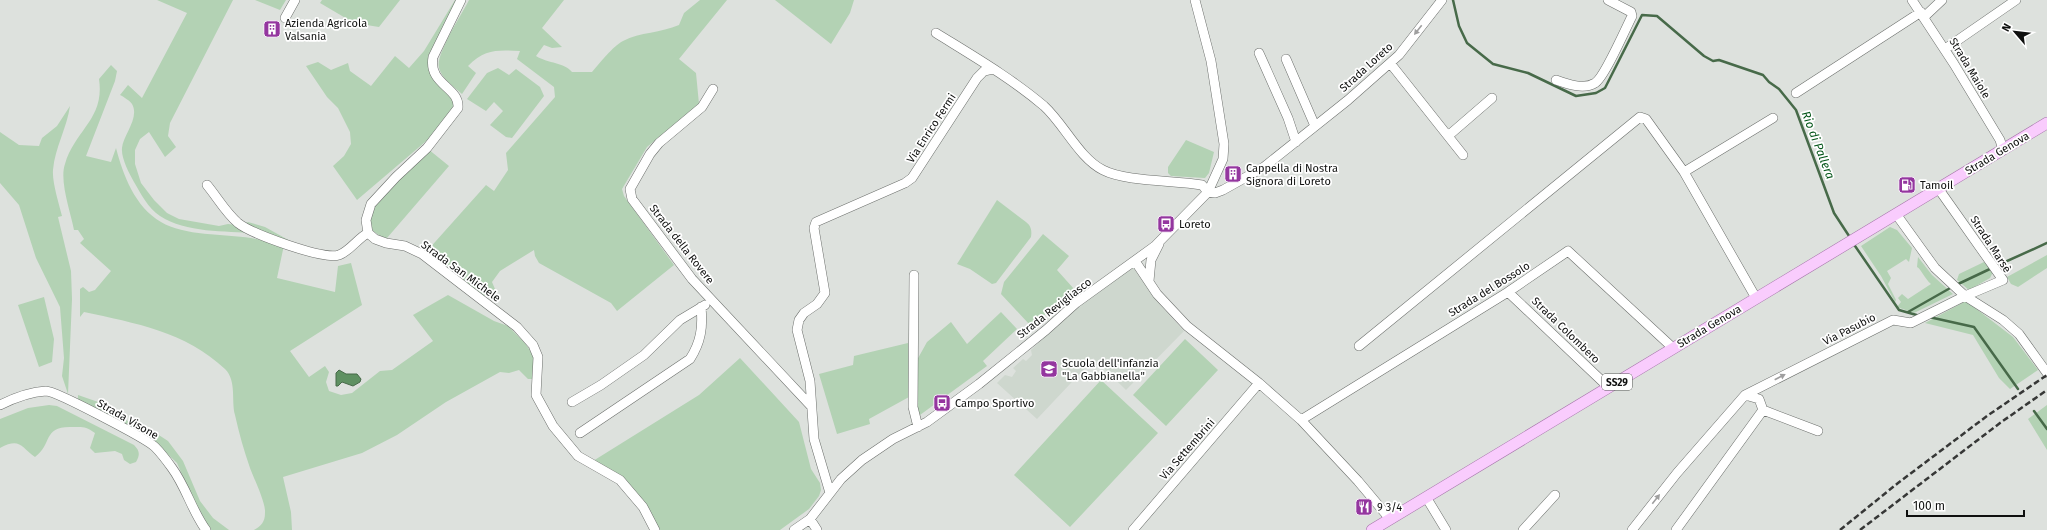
<svg xmlns="http://www.w3.org/2000/svg" width="2047" height="530" font-family="'Fira Sans',sans-serif">
<style>
.built{fill:#ced7ce}
.green{fill:#b3d2b4}
.water{fill:#5f9162;stroke:#476a49}
.lines{fill:none;stroke-linecap:round;stroke-linejoin:round}
.stream{stroke:#476a49;stroke-width:2.5}
.minor-casing{stroke:#6c6f6c;stroke-width:10}
.major-casing{stroke:#a474a9;stroke-width:12}
.minor{stroke:#fff;stroke-width:9}
.major{stroke:#f9ccfd;stroke-width:11}
.rail{stroke:#363736;stroke-width:2.5;stroke-dasharray:6 3;stroke-linecap:butt}
.oneway{fill:#9f9f9f}
.labels{text-anchor:middle;stroke-width:3.5;stroke-linejoin:round;paint-order:stroke}
.shield{fill:#fff;stroke:#575857;stroke-width:1}
.shield-label{font-size:10px;font-weight:bold;fill:#0f100f}
.poi-label{font-size:11px;fill:#0f100f;stroke:#fff;text-anchor:start}
.street-label{font-size:11px;fill:#0f100f;stroke:#fff}
.water-label{font-size:12px;font-style:italic;fill:#045619;stroke:#fff}
</style>
<rect width="100%" height="100%" fill="#dde1dd"/>
<path class="built" d="M1132,266L1160,305L1184,331L1126,390L1093,358L1091,364L1087,366L1037,419L997,383L1005,375L1012,377L1016,371L1013,368L1023,359L1026,361L1032,355L1031,350L1071,312Z"/>
<path class="green" d="M157,0H233L170,123L168,136L176,147L165,157L149,132L140,139L135,150V164L141,183L154,200L167,213L179,219L219,226L228,224L237,225L255,233C225,231 186,233 160,216C148,208 141,194 134,182C129,173 121,158 122,148C123,135 140,118 132,104C130,101 124,97 120,95L128,85L142,98L187,13Z
M255,0H286L280,10Z
M322,0H400L379,27L354,23L320,3Z
M455,0H458L428,60L429,70L453,101V110L438,131L357,200L333,166L344,156L351,144L350,132L338,108L327,97L306,66L318,62L331,70L348,63L350,71L371,86L395,56L409,68L424,51Z
M469,0H564L542,28L562,47L552,48L544,45L536,56C549,64 564,62 572,72H592C600,63 613,46 623,41C640,32 661,33 679,25L684,13L700,0H727L679,59L696,73L699,104L647,147L622,189L624,196L674,265L617,311L611,303L539,263L535,256L534,250L500,271L492,282L495,289L483,297L442,261L427,251L486,185L494,191L508,170L506,153L555,97L554,87L517,59L520,51C497,50 485,49 468,66L476,73L462,94C454,87 442,79 439,68C435,55 462,14 469,0Z
M775,0H854L850,13L831,44Z
M111,65L117,71L115,81L86,156L111,162L116,148C123,175 135,207 161,222C184,236 224,234 251,238C262,240 273,243 284,245L277,278L335,292L338,266L351,263L362,305L290,351L309,377L325,366L329,372L326,382L329,391L341,395L352,393L380,371L392,370L433,341L413,315L448,295L494,321L508,326L525,343L533,355V379H528L519,370L509,373L500,372L446,402L397,435L362,453L283,477L291,512L292,530H254C261,526 265,522 265,513C266,503 254,479 250,468C244,451 239,433 235,415C231,401 237,381 225,369C186,332 135,323 84,312L80,317V289L83,287L89,292L95,290L111,271L80,243L84,239L78,230H74C71,213 59,181 65,164C75,130 105,119 99,79Z
M498,68L509,75L516,69L540,87L544,96L512,138L506,137L490,125L503,111L494,102L486,111L467,99L487,73Z
M70,106C67,128 55,147 53,170C52,182 59,204 62,216L58,217L71,271L72,299L68,394L62,376L64,358L60,307L36,258L19,205L0,183V132L19,145L39,146L42,138L57,126Z
M1186,140L1214,152L1209,173L1205,178L1171,176L1168,173V167Z
M428,149L449,166L387,238L382,237L373,231L370,221L374,207Z
M997,200L1026,222C1031,226 1032,230 1031,237L996,283L992,284L970,269L957,264Z
M248,222L265,227L292,242L244,224Z
M1890,227L1897,230L1912,248L1909,262L1906,259L1887,271L1891,278L1888,284L1896,300L1895,302L1881,276L1861,246Z
M1043,234L1069,256L1057,270L1074,289L1033,325L1029,324L1001,294L1004,282Z
M2047,255V268L2018,287L2011,284L2007,277Z
M1918,257L1932,275L1953,294L1914,313L1897,307L1901,302L1898,298L1902,294L1908,299L1931,284C1925,279 1921,269 1917,267Z
M1984,262L1993,272L1990,278L1969,290L1957,280L1959,274Z
M44,297L54,339L52,362L39,367L18,305Z
M1966,301L2013,337L2038,370L2010,389L1999,378L1973,335L1925,323Z
M1001,312L1017,329L983,361L987,366L920,415L918,413L917,360L927,342L951,322L967,344Z
M1185,339L1218,370L1166,426L1133,395Z
M908,343L909,397L869,419L870,424L837,434L819,374L853,365L854,356Z
M740,358L799,422L811,469L820,483L821,490L819,496L809,509L780,530H660L646,505L593,461L699,395Z
M1101,380L1158,433L1070,527L1014,475Z
M78,395L101,403L132,424L145,426L168,441L183,461L200,501L213,518L229,530H209L189,491L177,463L159,446L78,401Z
M49,405L57,406L134,445C140,451 140,455 136,462L130,464L124,460L122,454L115,451L95,453L90,448L95,433C85,426 84,427 72,427C42,426 53,444 35,457C21,447 20,437 0,448V419L28,408Z
M2047,405V450L2028,419Z"/>
<path class="water" d="M339,370L346,374H357L361,379L360,382L353,386L342,382L338,386H336V373Z"/>
<g class="lines">
<path class="stream" d="M1453,0L1459,26L1467,43L1493,64L1528,73L1576,96L1596,93L1605,88L1642,15L1657,16L1704,56L1713,61L1719,60L1763,75L1769,82L1779,89L1796,110L1834,213L1851,239
M1853,243L1899,310L1920,316
M1996,266L2047,243
M1956,285L1992,268
M1908,312L1952,287
M1929,317L1974,327L2018,389
M2034,411L2047,429"/>
<defs>
<path id="minor" d="M461,0L433,57C428,85 460,87 458,108L427,148L396,177L371,204L366,220L368,233L375,239L386,243L405,246L422,254L517,327L533,345L538,357L536,395L553,426L578,456L620,480L643,507L655,530
M1912,0L1954,64L2000,140L2003,150
M1924,17L1942,0
M285,18L295,0
M936,33C973,56 1011,78 1044,106C1064,124 1079,158 1103,170C1126,182 1175,180 1202,185L1208,192
M1945,49L2016,0
M1259,53L1288,118L1296,142
M1286,59L1315,126
M1390,63L1463,155
M1556,80C1567,84 1584,90 1595,83C1604,78 1626,28 1632,16L1631,12L1608,0
M713,89L702,107L659,143L650,154L630,189L632,199L692,279L811,406
M1796,93L1921,12
M1448,136L1492,98
M1684,172L1773,118
M207,185C217,197 226,213 238,223C252,234 323,260 339,255C350,251 358,238 368,233
M1208,192L1215,193L1223,190L1264,167L1348,100L1399,55L1442,0
M1896,214L1935,268L1965,296L2003,320L2019,334L2047,373
M1135,261L1157,294L1187,326L1259,383L1301,420L1358,481L1390,519
M914,275L913,407L918,427
M1149,281L1151,260L1159,244
M1508,292L1603,382L1607,388
M1359,346L1640,117L1646,119L1684,172L1756,298
M572,402L601,385L644,355L680,320L705,305
M0,405C14,398 30,392 46,391C56,391 147,439 155,447C161,453 167,461 172,468C186,487 192,511 206,530
M1763,410L1818,431
M1301,420L1508,292L1568,251L1673,348
M580,433L690,359C701,342 703,327 701,307
M830,493L814,439L810,381L797,330L799,320L804,313L817,304L825,293L814,228L816,222L905,183L912,178L977,78L984,71L993,69
M1426,497L1446,530
M810,519L817,530
M794,530L810,519L841,479L862,460L893,439L927,422L979,384L1046,330L1076,303L1155,246L1208,192L1223,159L1224,144L1211,61L1195,0
M1133,530L1259,383
M1523,530L1555,495
M1632,530L1677,473L1745,395L1893,320L1911,323L1965,296L2003,280L1938,188
M1676,530L1763,410L1759,399L1745,395"/>
<path id="major" d="M1372,530L2047,123"/>
</defs>
<use href="#minor" class="minor-casing"/>
<use href="#major" class="major-casing"/>
<use href="#minor" class="minor"/>
<use href="#major" class="major"/>
<path class="rail" d="M1840,530L1898,483L1987,416L2047,375
M1860,530L2000,423L2047,390"/>
</g>
<defs><path id="oneway-solid" d="M-6-.8H1V-3.2L6.5 0L1 3.2V.8H-6Z"/></defs>
<g class="oneway">
<use href="#oneway-solid" transform="translate(1418 30) rotate(128)"/>
<use href="#oneway-solid" transform="translate(1780 377) rotate(-27)"/>
<use href="#oneway-solid" transform="translate(1656 499) rotate(-52)"/>
</g>
<defs>
<symbol id="building-square" viewBox="-11 -11 22 22"><rect x="-9" y="-9" width="18" height="18" rx="4" fill="#94369f" stroke="#fff"/><path d="M-4-6H4V6H1V3H-1V6H-4ZM-2.5-4.3h1.7v1.8h-1.7ZM.8-4.3h1.7v1.8H.8ZM-2.5-1h1.7V.8h-1.7ZM.8-1h1.7V.8H.8Z" fill="#fff"/></symbol>
<symbol id="fuel-square" viewBox="-11 -11 22 22"><rect x="-9" y="-9" width="18" height="18" rx="4" fill="#94369f" stroke="#fff"/><path d="M-5.5-6h7V0h2V4h1.3V-2.5L3-4.5l.8-.8L6-3V5H2.5V1h-1V6h-7ZM-4.2-4.7v3.2H.2V-4.7Z" fill="#fff"/></symbol>
<symbol id="bus-square" viewBox="-11 -11 22 22"><rect x="-9" y="-9" width="18" height="18" rx="4" fill="#94369f" stroke="#fff"/><path d="M-5-6H5V4H4V6H2V4H-2V6H-4V4H-5ZM-3.5-4V0h7V-4ZM-3.5 1.2v1.5H-2V1.2ZM2 1.2v1.5H3.5V1.2Z" fill="#fff"/></symbol>
<symbol id="school-square" viewBox="-11 -11 22 22"><rect x="-9" y="-9" width="18" height="18" rx="4" fill="#94369f" stroke="#fff"/><path d="M0-5L7-2L0 1L-7-2ZM-4 1L0 2.5L4 1V4Q0 6-4 4Z" fill="#fff"/></symbol>
<symbol id="restaurant-square" viewBox="-11 -11 22 22"><rect x="-9" y="-9" width="18" height="18" rx="4" fill="#94369f" stroke="#fff"/><path d="M-5-6h1v4h1v-4h1v4h1v-4h1v5L-1.5 .5V6h-2V.5L-5-1ZM5-6V6H3V1.5H1.5Q1.5-4 5-6Z" fill="#fff"/></symbol>
</defs>
<g fill-rule="evenodd">
<use href="#building-square" x="262" y="19" width="20" height="20"/>
<use href="#building-square" x="1223" y="164" width="20" height="20"/>
<use href="#fuel-square" x="1897" y="175" width="20" height="20"/>
<use href="#bus-square" x="1156" y="214" width="20" height="20"/>
<use href="#school-square" x="1039" y="359" width="20" height="20"/>
<use href="#bus-square" x="932" y="393" width="20" height="20"/>
<use href="#restaurant-square" x="1354" y="497" width="20" height="20"/>
</g>
<g class="labels">
<rect class="shield" x="1602" y="374" width="30" height="16" rx="3"/>
<g class="shield-label">
<text x="1617" y="386">SS29</text>
</g>
<g class="poi-label">
<text x="285" y="27">Azienda Agricola<tspan x="285" dy="13">Valsania</tspan></text>
<text x="1246" y="172">Cappella di Nostra<tspan x="1246" dy="13">Signora di Loreto</tspan></text>
<text x="1920" y="189">Tamoil</text>
<text x="1179" y="228">Loreto</text>
<text x="1062" y="367">Scuola dell'infanzia<tspan x="1062" dy="13">"La Gabbianella"</tspan></text>
<text x="955" y="407">Campo Sportivo</text>
<text x="1377" y="511">9 3/4</text>
</g>
<g class="street-label">
<text transform="translate(1366 67) rotate(-42)" y="4">Strada Loreto</text>
<text transform="translate(1970 68) rotate(59)" y="4">Strada Maiole</text>
<text transform="translate(931 128) rotate(-57)" y="4">Via Enrico Fermi</text>
<text transform="translate(1997 153) rotate(-31)" y="4">Strada Genova</text>
<text transform="translate(682 244) rotate(52)" y="4">Strada della Rovere</text>
<text transform="translate(1991 244) rotate(57)" y="4">Strada Marsè</text>
<text transform="translate(461 271) rotate(36)" y="4">Strada San Michele</text>
<text transform="translate(1489 289) rotate(-32)" y="4">Strada del Bossolo</text>
<text transform="translate(1054 308) rotate(-38)" y="4">Strada Revigliasco</text>
<text transform="translate(1709 326) rotate(-31)" y="4">Strada Genova</text>
<text transform="translate(1849 329) rotate(-27)" y="4">Via Pasubio</text>
<text transform="translate(1566 330) rotate(44)" y="4">Strada Colombero</text>
<text transform="translate(128 419) rotate(30)" y="4">Strada Visone</text>
<text transform="translate(1187 449) rotate(-49)" y="4">Via Settembrini</text>
</g>
<g class="water-label">
<text transform="translate(1818 145) rotate(69)" y="4">Rio di Pallera</text>
</g>
</g>
<g transform="translate(2015 32) rotate(298)" stroke="#ffffff" stroke-width="3" paint-order="stroke">
<path d="M0-3L7 15L0 10L-7 15Z" fill="#0f100f"/>
<text y="-6" font-size="11" font-weight="bold" text-anchor="middle" fill="#0f100f">N</text>
</g>
<path d="M1907 510v6h117v-6" fill="none" stroke="#0f100f" stroke-width="2"/>
<text x="1913" y="510" font-size="12" fill="#0f100f" stroke="#ffffff" stroke-width="3" paint-order="stroke">100 m</text>
</svg>
